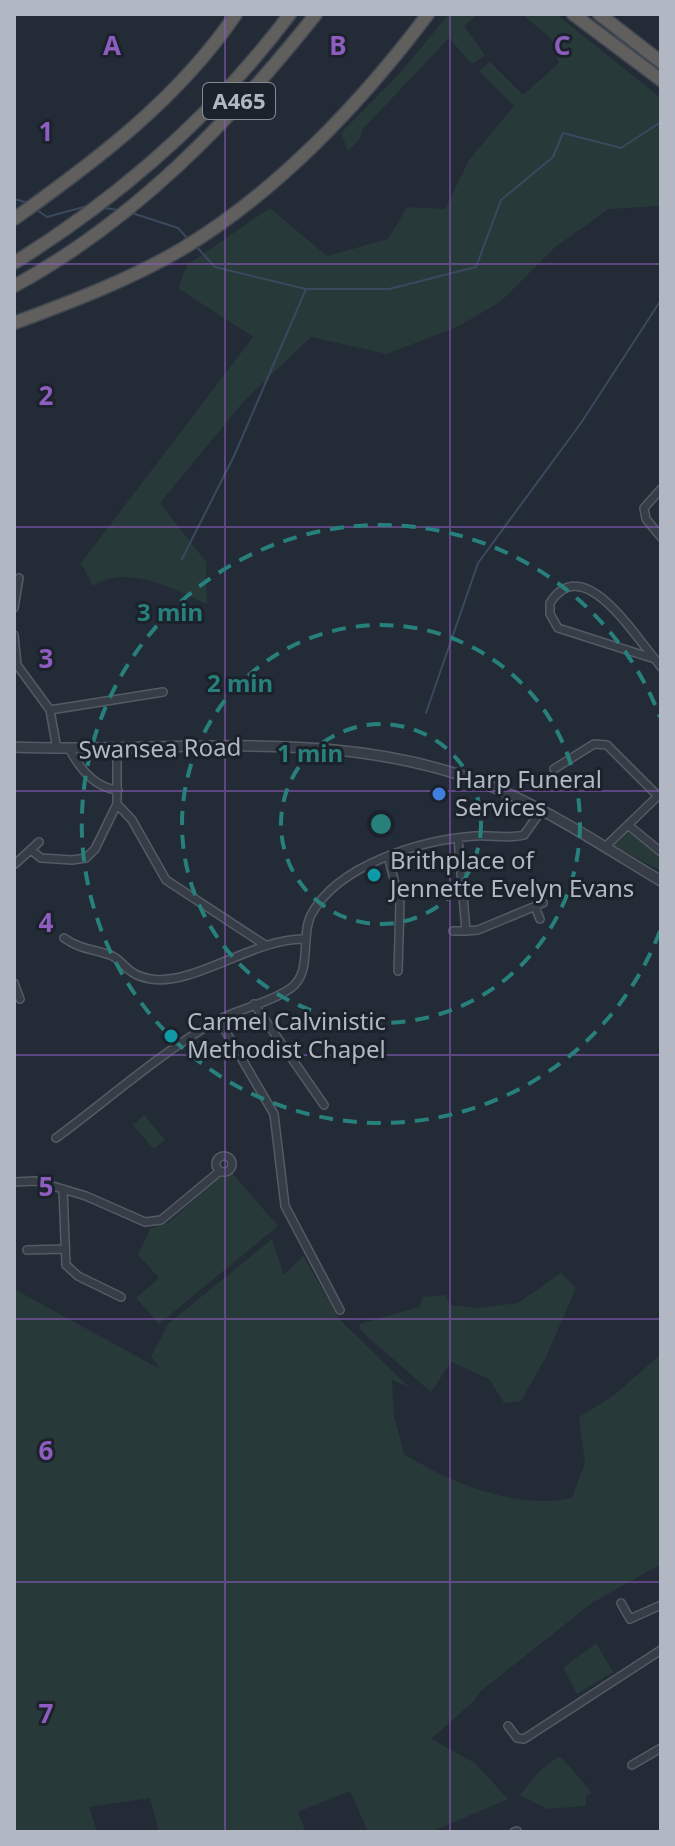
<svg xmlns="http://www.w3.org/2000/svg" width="675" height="1846" font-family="'Noto Sans',sans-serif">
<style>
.green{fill:#283939}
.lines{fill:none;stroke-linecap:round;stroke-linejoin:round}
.stream{stroke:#3a495e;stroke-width:2}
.minor-casing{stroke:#545b65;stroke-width:10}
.tertiary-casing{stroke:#545b65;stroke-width:12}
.trunk-casing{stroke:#414851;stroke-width:15}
.minor{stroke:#363d47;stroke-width:7}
.tertiary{stroke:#363d47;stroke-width:9}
.trunk{stroke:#605f5e;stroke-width:12}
.grid{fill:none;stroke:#8e5dc0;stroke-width:2;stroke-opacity:0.55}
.ring{fill:none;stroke:#27807b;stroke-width:4;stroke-dasharray:14 10}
.shop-dot{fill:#3f7fe0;stroke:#1c222b;stroke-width:3}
.culture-dot{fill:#0f9aa8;stroke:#1c222b;stroke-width:3}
.labels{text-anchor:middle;stroke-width:6;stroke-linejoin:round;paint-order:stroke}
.shield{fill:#1c222b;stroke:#848b95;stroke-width:2}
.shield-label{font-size:22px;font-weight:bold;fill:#b1b8c3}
.street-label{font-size:24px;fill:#b1b8c3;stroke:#1c222b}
.poi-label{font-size:24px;fill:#b1b8c3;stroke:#1c222b;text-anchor:start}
.grid-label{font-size:26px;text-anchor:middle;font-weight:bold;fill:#8e5dc0;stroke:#1c222b;stroke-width:6;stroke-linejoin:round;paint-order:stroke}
.centre{fill:#27807b;stroke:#1c222b;stroke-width:4}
.ring-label{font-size:24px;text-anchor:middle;font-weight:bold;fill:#27807b;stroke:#1c222b;stroke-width:6;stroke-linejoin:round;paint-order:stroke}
</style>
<rect width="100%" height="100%" fill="#232b36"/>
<path class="green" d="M449,14H478L464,26L485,55L472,64L449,38L362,130L360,139L348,151L341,133L400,73Z
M522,14H556L661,98V206L609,209L554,248L500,302L459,326L387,354L311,337L244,401L160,503L206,562L207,604C174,590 128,563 93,586L81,563L253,337L178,288L187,265L270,208L327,256L388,239L407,207L445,209L469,160L514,106L479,71L490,62L523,95L559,63L551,39Z
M628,831L661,856V871L614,846Z
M144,1115L165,1140L154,1149L133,1125Z
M232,1173L278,1226L159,1324L136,1298L159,1278L138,1255L150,1229L168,1223L219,1176Z
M272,1239L284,1275L303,1256L341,1321L409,1387L392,1380L394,1416L404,1454C451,1483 516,1510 572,1498L585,1463L579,1417L613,1396L661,1354V1564L592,1603L481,1691L474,1701L431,1739L475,1763L508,1799L431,1832H368L350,1791L298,1812L306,1832H159L150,1798L89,1807L97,1832H14V1289L160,1369L151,1356L168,1324Z
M561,1273L576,1288L546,1357L521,1401L504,1403L489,1379L451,1362L431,1392L361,1331L359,1324L419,1307L423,1297L446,1295L450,1305L478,1308L518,1303Z
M596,1643L613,1672L577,1694L563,1668Z
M558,1757L562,1758L592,1793L586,1796V1806L547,1809L520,1795L539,1771Z"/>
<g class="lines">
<path class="stream" d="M14,199L25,202
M105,208L118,210
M37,210L47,217L91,205
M132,213L178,228L187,238
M195,245L215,267L306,289H389L476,267L501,200L553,157L563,133L621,148L661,122
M182,559L234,456L306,289
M426,713L478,563L581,423L661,300"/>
<defs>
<path id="minor" d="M661,489L644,508L646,519L661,537
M14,608L19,578
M14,635L17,665L50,710L57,749
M655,659L558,628L550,614V603C583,551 633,634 655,659L661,667
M50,710L163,692
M70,750C80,769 96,788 118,790
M554,769L594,744L607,745L658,796
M117,804L132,820L166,880L265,945
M628,825L661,852
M458,838L466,931L478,930L543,903
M605,847L659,795
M31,850L41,858L72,860L86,858L95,849L117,804V750
M388,856L400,903L398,971
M15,864L39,842
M535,907L540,919
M453,931H466
M64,938C79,949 93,949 110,955C124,960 125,975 151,979C194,986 255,938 304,939
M14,983L20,999
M254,1004L324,1105
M219,1020L274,1114L285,1206L340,1310
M56,1138C109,1099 161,1052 218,1020C241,1008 270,1003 291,988C313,972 300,937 311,915C338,864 422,840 475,836C492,835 508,839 524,835L541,811
M216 1164a8 8 0 1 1 16 0a8 8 0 1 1-16 0Z
M14,1182L36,1181L86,1196L145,1222L161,1220L220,1171
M63,1189L66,1265L78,1276L121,1297
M27,1250L64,1249
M621,1603L630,1619L661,1605
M508,1726L517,1738L524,1739L661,1650
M632,1765L661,1748
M514,1832L517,1831"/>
<path id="tertiary" d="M14,747C176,754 349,723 502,791C557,815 609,850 661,881"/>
<path id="trunk" d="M573,14L661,80
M599,14L661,62
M14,219C97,160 178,99 236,14
M14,263C120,197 214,115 290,14
M14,286C134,221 232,120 316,14
M14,323C71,302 129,280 182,249C277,192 362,102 428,14"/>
</defs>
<use href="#minor" class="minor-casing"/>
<use href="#tertiary" class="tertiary-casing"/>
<use href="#trunk" class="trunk-casing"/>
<use href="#minor" class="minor"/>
<use href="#tertiary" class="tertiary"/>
<use href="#trunk" class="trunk"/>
</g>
<path class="grid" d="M225,14V1832M450,14V1832M14,264H661M14,527H661M14,791H661M14,1055H661M14,1319H661M14,1582H661"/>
<g class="ring">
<circle cx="381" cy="824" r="100"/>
<circle cx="381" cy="824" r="199"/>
<path d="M660 931A299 299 0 1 1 660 717"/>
</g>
<circle class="shop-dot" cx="439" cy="794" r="8"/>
<g class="culture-dot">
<circle cx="374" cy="875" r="8"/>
<circle cx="171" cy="1036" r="8"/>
</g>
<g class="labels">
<rect class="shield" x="203" y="83" width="72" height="36" rx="6"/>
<g class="shield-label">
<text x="239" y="109">A465</text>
</g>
<g class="street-label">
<text transform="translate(160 749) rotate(-1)" y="8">Swansea Road</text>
</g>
<g class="poi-label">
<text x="455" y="788">Harp Funeral<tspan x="455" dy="28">Services</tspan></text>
<text x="390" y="869">Brithplace of<tspan x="390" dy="28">Jennette Evelyn Evans</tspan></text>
<text x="187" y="1030">Carmel Calvinistic<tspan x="187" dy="28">Methodist Chapel</tspan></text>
</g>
</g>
<g class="grid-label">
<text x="112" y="55">A</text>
<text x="338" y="55">B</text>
<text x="562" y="55">C</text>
<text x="46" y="141">1</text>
<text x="46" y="405">2</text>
<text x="46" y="668">3</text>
<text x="46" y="932">4</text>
<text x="46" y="1196">5</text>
<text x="46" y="1460">6</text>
<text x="46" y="1723">7</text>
</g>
<circle cx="381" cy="824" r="12" class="centre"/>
<g class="ring-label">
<text x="170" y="621">3 min</text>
<text x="240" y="692">2 min</text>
<text x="310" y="762">1 min</text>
</g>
<rect width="675" height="1846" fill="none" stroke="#b1b8c3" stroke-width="32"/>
</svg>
